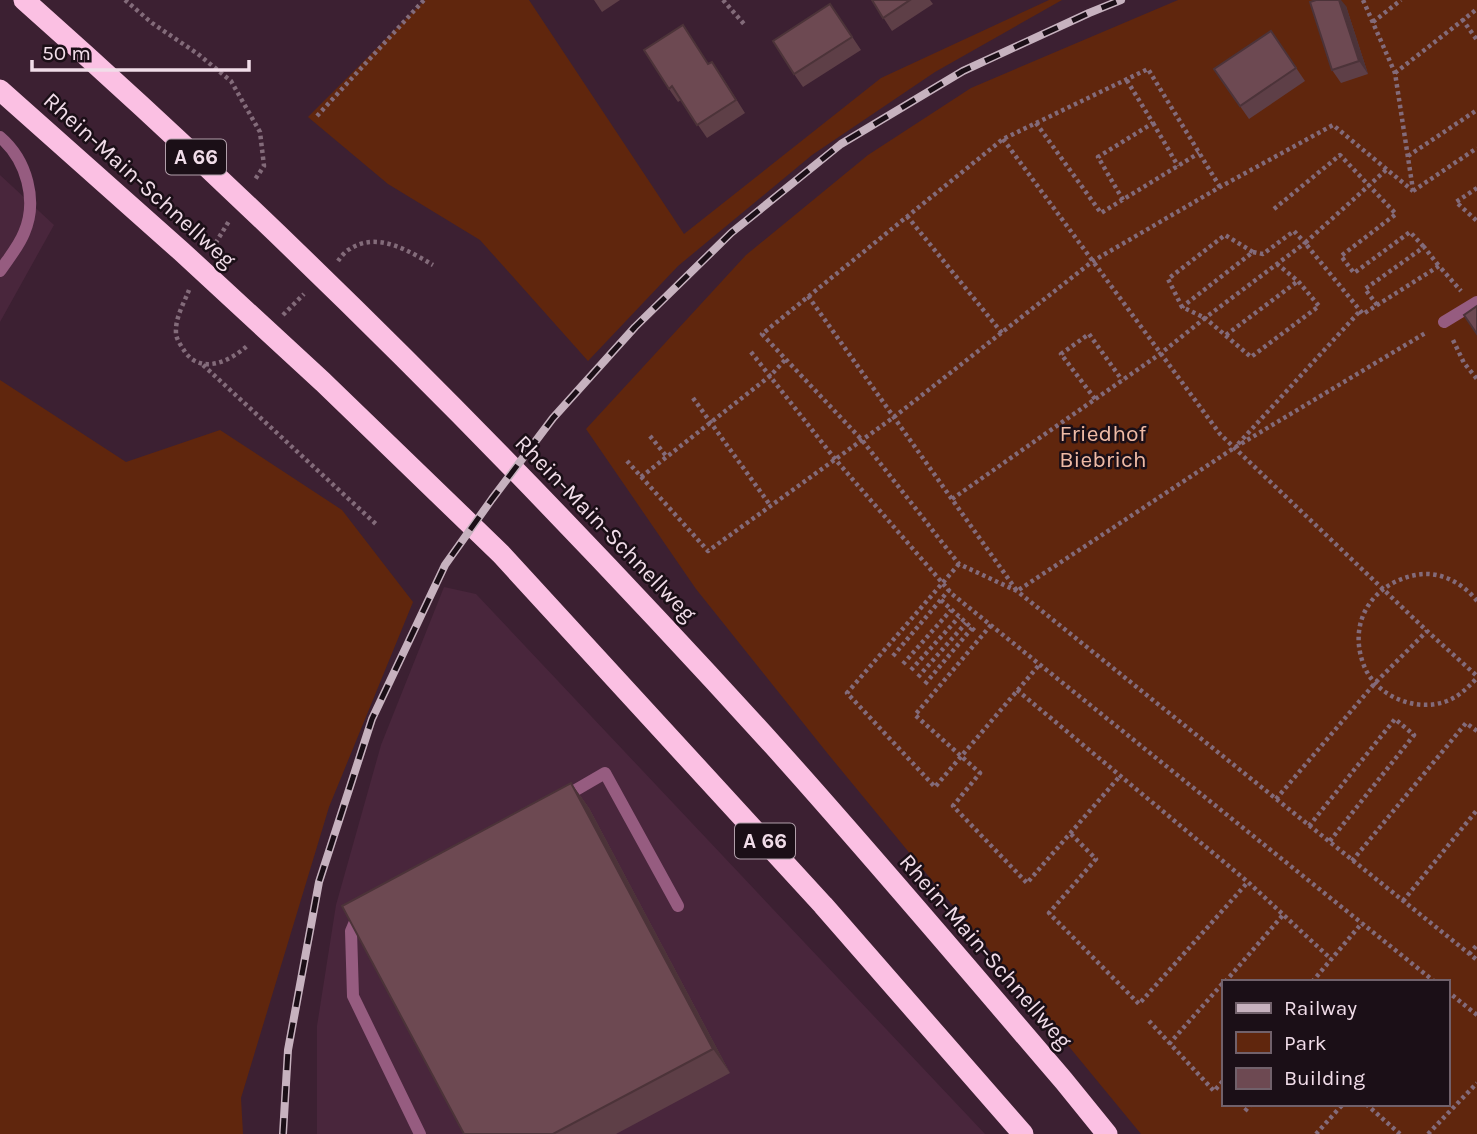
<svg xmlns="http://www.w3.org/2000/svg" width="1477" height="1134" font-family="Karla,sans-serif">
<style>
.built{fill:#49263c}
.green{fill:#60260d;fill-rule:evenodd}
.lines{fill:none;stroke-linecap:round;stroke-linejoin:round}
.path{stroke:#836b7a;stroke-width:4.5;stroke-dasharray:3.5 3.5;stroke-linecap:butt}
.service{stroke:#965c80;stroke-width:12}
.motorway{stroke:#fbc0e3;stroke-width:21}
.rail-casing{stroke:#c7b2bf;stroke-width:8}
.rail{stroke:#1b0f17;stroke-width:5;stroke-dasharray:16;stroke-linecap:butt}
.wall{fill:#5e3f47}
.shaded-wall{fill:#4c3339}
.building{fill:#6d4952;stroke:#4c3339;stroke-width:2}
.labels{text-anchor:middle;stroke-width:5;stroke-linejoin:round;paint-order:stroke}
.shield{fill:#1b0f17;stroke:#b19faa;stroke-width:2}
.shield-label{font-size:21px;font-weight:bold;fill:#f1dde9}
.street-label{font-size:23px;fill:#f1dde9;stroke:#1b0f17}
.park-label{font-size:23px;fill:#efbaa5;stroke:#1b0f17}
</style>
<rect width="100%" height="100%" fill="#3c2032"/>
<path class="built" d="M0,175L54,225L0,322Z
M444,587L476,594L985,1134H317V1026L336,905L381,745Z"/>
<path class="green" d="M425,0H529L684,234L881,78L1049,0H1062L935,72L812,155L678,266L588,361L480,240L388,184L308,117Z
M1178,0H1477V1134H1141L828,754L696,589L586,429L746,255L868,155L971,88ZM1223,982H1447V1104H1223Z
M0,380L126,462L220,430L342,510L413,602L329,807L241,1098L243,1134H0Z"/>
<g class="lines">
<path class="path" d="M125,0L152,23L198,54L231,81L260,132L264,166L254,181
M723,0L744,24
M1363,0L1395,73L1413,190
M1462,19L1477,40
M1373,22L1401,0
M1395,73L1477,9
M317,116L424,0
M1036,123L1101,213L1199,153
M1153,123L1178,166
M1003,139L1220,434L1427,631L1477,676
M1408,156L1477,110
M1386,170L1305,243L1363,314L1439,266L1461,291
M1220,187L1148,69L1003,139L762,334L862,440L959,564L1017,591L1477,960
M1477,188L1456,202L1477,221
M1413,191L1477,148
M1123,200L1098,157L1153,123L1126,79
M1274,209L1340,155L1396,214L1341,256L1354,273L1410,232L1424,247
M907,216L1002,333
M212,249L229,221
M1253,252L1263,254L1294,231L1305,243L1205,318L1251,357L1319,306L1298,281L1277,264
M338,261C341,257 345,251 350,249C377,231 409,251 433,265
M189,290C184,303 175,318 176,333C176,339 182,347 185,352C202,375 230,361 247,346
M808,296L1017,591L1234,448L1427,332
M1377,305L1365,289L1424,247L1439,266
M283,315L304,294
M1226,335L1298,281
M1453,340L1464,363L1477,379
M751,352L835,459L952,594L1435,982
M203,365L377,525
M693,398L770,505
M1095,399L1061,354L1089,334L1122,380
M650,436L667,457
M1238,444L1360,311
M627,461L708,551L894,417L1093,261L1220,187L1333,125L1413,191
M641,477L770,376L786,359
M952,499L1160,354L1205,318L1182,307L1168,279L1225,235L1253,252L1182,307
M959,564L847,693L935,787L1040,664
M941,600L975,631
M1477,601C1463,583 1439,570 1416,575C1373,583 1348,621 1363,663C1374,696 1416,713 1447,701C1460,696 1468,687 1477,678
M991,625L915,715L980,773L953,806L1027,883L1120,776
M893,656L949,590
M903,664L951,610
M911,670L959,617
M918,677L966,623
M925,684L972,628
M1017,690L1248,882L1331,959
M1276,799L1375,683L1427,631
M1309,826L1395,719L1414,735L1329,842
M1071,834L1096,859L1049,913L1139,1004L1248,882
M1352,861L1466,723L1477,731
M1403,901L1477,810
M1469,954L1477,945
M1225,982L1283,915
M1312,982L1362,923
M1447,991L1477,1015
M1149,1021L1214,1091L1223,1081
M1169,1044L1223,983
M1366,1104L1400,1134
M1245,1111L1251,1104
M1316,1134L1343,1104
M1428,1134L1477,1083"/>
<path class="service" d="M0,137C27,160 38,201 24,233C19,246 8,259 0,271
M1444,322L1477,302
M562,798L605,773L678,906
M360,910L351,931L353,996L420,1134"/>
<path class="motorway" d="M24,0C288,234 536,484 773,745C872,855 968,969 1064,1081L1107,1134
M0,90L181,251L323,382L501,554L823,905L1023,1134"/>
<defs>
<path id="rail" d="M283,1134L288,1050L319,882L372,719L445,565L492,499L553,418L635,327L731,233L841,144L963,71L1089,13L1121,0"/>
</defs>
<use href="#rail" class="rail-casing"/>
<use href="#rail" class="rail"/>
</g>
<path class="wall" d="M594,0H620L602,12Z
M872,0H930L933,4L892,31Z
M1346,6L1368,74L1341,83L1332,70Z
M839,17L861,50L803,87L794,74Z
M1271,31L1305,81L1249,119L1214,69Z
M708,64L721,75L745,113L707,138L681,100L678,102L669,89Z
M571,783L589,808L730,1073L616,1134H464Z"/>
<path class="shaded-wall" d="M1339,0H1341L1346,6L1368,74L1359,61Z
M571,783L589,808L730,1073L713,1049Z"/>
<path class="building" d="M872,0H910L883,18Z
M1316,0H1339L1359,61L1332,70L1310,2Z
M830,4L852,37L794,74L773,41Z
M683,25L708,64L712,62L736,100L697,125L672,86L669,89L644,50Z
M1271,31L1296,68L1240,106L1214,69Z
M1477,306V334L1464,315Z
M571,783L713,1049L553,1134H464L342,906Z"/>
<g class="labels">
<g class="shield">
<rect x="166" y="139.5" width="60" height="35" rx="5"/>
<rect x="735" y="823.5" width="60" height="35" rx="5"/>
</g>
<g class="shield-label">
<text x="196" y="164">A 66</text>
<text x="765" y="848">A 66</text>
</g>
<g class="street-label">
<text transform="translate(140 180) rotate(42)" y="8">Rhein-Main-Schnellweg</text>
<text transform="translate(606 528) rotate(46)" y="8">Rhein-Main-Schnellweg</text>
<text transform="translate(986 951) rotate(49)" y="8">Rhein-Main-Schnellweg</text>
</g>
<g class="park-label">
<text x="1103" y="441">Friedhof<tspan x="1103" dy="26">Biebrich</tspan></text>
</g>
</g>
<rect x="1222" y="980" width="228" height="126" fill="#1b0f17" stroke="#71616b" stroke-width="2"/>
<rect x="1236" y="1003" width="35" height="10" fill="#c7b2bf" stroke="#71616b" stroke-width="2"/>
<text x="1284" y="1015" font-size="21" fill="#f1dde9">Railway</text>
<rect x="1236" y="1032" width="35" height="21" fill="#60260d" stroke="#71616b" stroke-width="2"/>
<text x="1284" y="1050" font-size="21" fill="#f1dde9">Park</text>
<rect x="1236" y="1068" width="35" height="21" fill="#6d4952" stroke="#71616b" stroke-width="2"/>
<text x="1284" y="1085" font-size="21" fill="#f1dde9">Building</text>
<path d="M32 60v10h217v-10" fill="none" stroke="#f1dde9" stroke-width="3.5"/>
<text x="42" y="60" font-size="21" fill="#f1dde9" stroke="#1b0f17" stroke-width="5" paint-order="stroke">50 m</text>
</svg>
